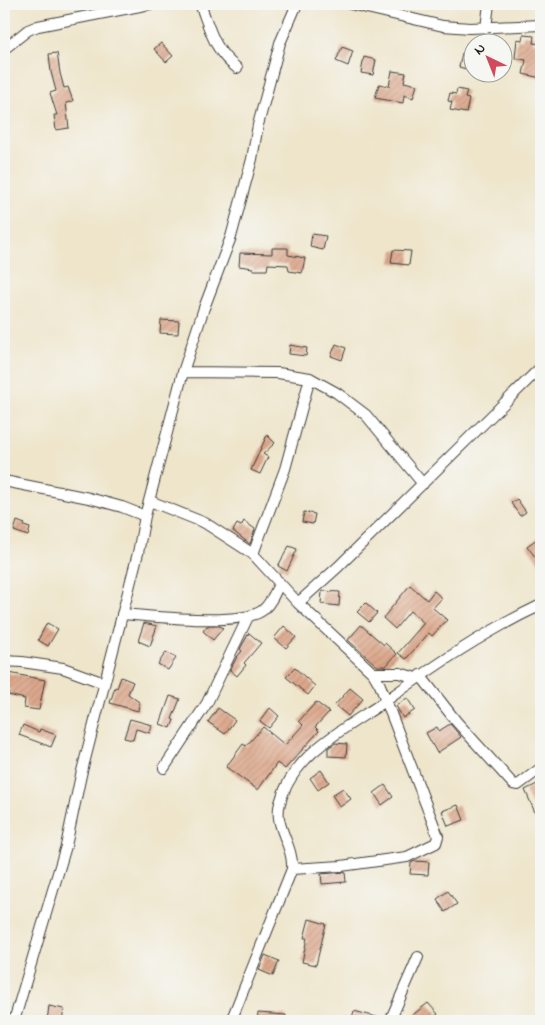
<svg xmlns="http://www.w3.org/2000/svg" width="545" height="1025" font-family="'Indie Flower',sans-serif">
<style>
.building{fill:url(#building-hatch)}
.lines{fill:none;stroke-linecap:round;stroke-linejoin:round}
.minor-casing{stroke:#3c3a36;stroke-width:12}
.minor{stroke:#fff;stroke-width:10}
</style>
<defs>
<pattern id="building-hatch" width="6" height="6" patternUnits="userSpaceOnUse" patternTransform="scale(1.25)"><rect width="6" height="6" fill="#dda88c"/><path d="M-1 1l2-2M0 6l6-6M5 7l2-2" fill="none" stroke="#bd9078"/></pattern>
</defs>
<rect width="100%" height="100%" fill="#f6f6f2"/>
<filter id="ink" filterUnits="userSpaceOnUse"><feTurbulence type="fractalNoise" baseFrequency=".02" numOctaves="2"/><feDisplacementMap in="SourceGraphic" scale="10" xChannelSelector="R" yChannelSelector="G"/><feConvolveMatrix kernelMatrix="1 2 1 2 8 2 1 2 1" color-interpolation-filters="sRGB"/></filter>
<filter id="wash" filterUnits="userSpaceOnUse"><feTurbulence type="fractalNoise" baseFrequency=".0096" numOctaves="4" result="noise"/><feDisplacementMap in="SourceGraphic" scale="20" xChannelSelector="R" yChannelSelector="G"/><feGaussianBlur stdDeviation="1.12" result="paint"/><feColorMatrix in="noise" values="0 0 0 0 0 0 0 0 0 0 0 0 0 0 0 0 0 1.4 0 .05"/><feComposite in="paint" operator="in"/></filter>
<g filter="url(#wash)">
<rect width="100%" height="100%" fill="#eee5cb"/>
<g id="blocks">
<path class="building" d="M523,35L534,36L533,43L541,44V78L523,74L526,60L515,58L517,39L522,40Z
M161,43L173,56L166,62L154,49Z
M342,47L353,51L348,66L336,61Z
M57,53L60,73L64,88L68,87L73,101L66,103L69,128L56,130L54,115H57L50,93L56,91L51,72L49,54Z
M462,53L472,55L470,70L459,67Z
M364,57L376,60L373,75L361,73Z
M392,71L406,73L404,82L417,85L413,98L404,95L403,103L375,98L379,84L389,86Z
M457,89L467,91L465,98L469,99L466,113L450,110L452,102L448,101L450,93L456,94Z
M312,234L326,236L323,250L310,247Z
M272,248H288V255L305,258L302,273L289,271L288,265L268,264L267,270H253V268L239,266L240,253L272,254Z
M393,250L411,251L409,265L391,263Z
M161,320L179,321L178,334L160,333Z
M336,344L346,348L342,360L331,356Z
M290,345L307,348L306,356L289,354Z
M267,435L275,443L263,454L268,457L260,474L251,470Z
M517,499L526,512L520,516L511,503Z
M304,512L315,514L313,524L302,522Z
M17,521L25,524L24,526L30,528L28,536L14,531Z
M244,521L255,529L250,544L233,531L237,524L241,526Z
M541,536V565L527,546Z
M289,546L297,549L287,571L278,566Z
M410,585L427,600L434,591L442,598L433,608L447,620L432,636L429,633L406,659L398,653L424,623L410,611L395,629L383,618Z
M322,591L340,592L339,606L321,604Z
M366,603L377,613L369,622L357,612Z
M47,623L58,629L48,646L38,640Z
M144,623L157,626L150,646L138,641Z
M361,625L384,645L385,643L397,654L386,666H377L348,640Z
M207,626H220L223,628L213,640L203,631Z
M284,626L296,637L286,648L274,638Z
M249,633L261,643L244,663L246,665L237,676L230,670L237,657L242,651L240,649Z
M166,652L176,658L168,670L158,664Z
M295,668L315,686L308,695L286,677Z
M4,672L45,680L39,710L24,708L25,699L8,695L9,688L4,687Z
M121,677L133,682L128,694L139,702L138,711L110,703L115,687L117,688Z
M350,688L363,699L348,716L335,705Z
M170,696L180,699L172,719L174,720L171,728L160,724Z
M407,698L415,710L403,718L396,706Z
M316,702L329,712L315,727L319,731L285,769L277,763L258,790L226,767L243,744L246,746L263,727L285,745L303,725L299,721Z
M218,708L235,720L225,734L208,722Z
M270,708L279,716L269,728L260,721Z
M130,719L152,725L150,733L136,729L133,740L124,738Z
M450,724L461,737L437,753L426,733L437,727L439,731Z
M23,725L39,732L40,729L56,735L51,747L19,735Z
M335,743L347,744L346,757L328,756V748Z
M321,770L329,782L318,790L310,778Z
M541,782V826L525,790Z
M385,785L393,797L382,805L374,793Z
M343,788L351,799L340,807L332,795Z
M458,805L464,820L448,826L442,811Z
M415,861L429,862L428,875L410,874L411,863Z
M345,872L346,882L322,884L321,874Z
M448,891L457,904L445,912L437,899Z
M309,919L326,924L316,965L302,962L307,938H304Z
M265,955L279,961L273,976L259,970Z
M428,1003L438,1014L429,1021H416L410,1017Z
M49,1006L64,1009L62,1021H47Z
M354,1011L384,1019L383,1021H351Z
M258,1013L286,1015L285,1021H257Z"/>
</g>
</g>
<g filter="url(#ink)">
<use href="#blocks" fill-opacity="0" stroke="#3c3a36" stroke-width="1"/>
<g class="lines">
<defs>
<path id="minor" d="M200,4C210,29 214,51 237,68
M350,4L443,26L470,28L541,25
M486,28L489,4
M4,49L28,30L38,26L150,4
M183,372L278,373L310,378L337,393L366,415L423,484
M4,481L89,498L122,507L145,516
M150,501L205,523L253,554L298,603L373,673L380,685L438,836L436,843L407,857L341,866L292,869
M253,554L285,469L310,378
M298,603L338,567L541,367
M122,614C153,616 241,627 263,610C271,603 275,593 279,584
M4,661L22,662L63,668L104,683
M373,673H400L416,678
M420,675L456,721L513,784L518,785L541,768
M164,768L207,703L248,617
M14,1021L66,846L81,775L138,553L145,516L183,372L204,308L231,237L252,159L258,125L280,43L297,4
M231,1021L292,869C294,845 273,826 280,803C293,753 348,727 387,700C437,664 486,631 541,605
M390,1021L418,957"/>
</defs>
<use href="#minor" class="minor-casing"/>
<use href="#minor" class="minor"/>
</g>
</g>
<rect width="545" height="1025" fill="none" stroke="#f6f6f2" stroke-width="20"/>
<g transform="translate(488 58) rotate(317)"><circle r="24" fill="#f6f6f2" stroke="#9f9f9c"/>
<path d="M0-4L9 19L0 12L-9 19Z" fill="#d1495b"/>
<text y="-8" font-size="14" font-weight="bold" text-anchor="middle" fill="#1c1c1c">N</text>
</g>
</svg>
